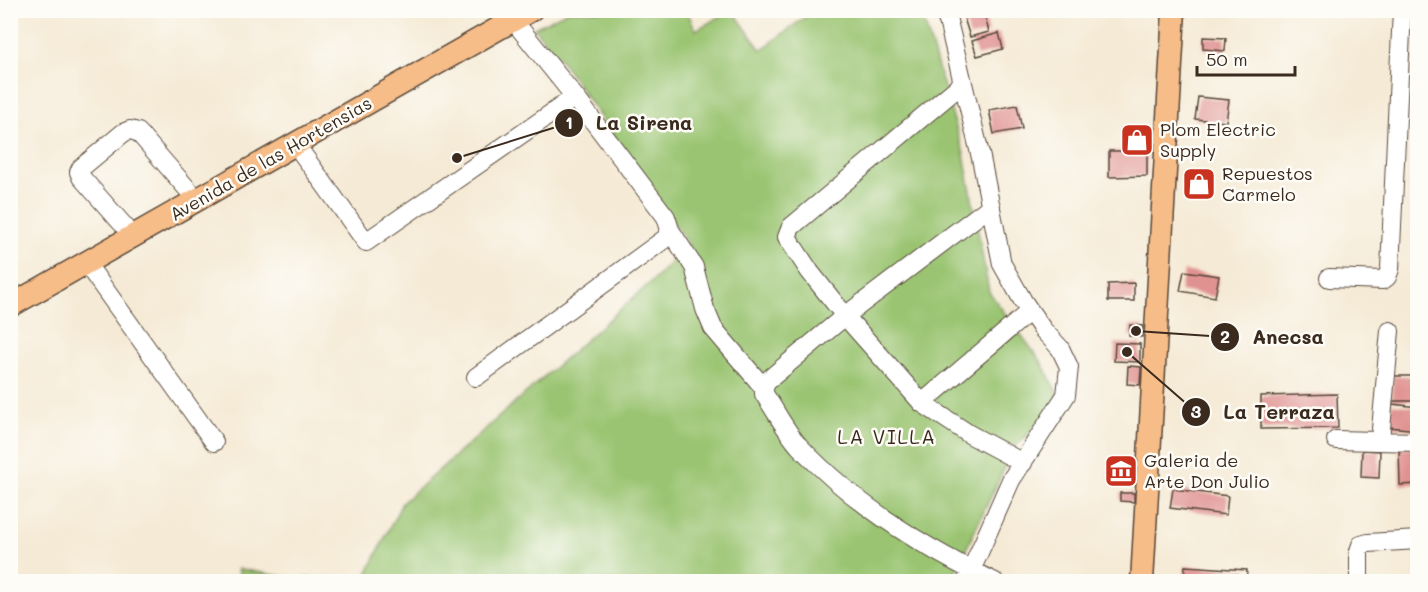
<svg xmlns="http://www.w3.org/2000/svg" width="1428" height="592" font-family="Mali,sans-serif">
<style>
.green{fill:#9ac471;stroke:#6a7748;stroke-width:1.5}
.building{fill:#e09291}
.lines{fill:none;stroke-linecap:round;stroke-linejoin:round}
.minor-casing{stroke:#574739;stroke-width:20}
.major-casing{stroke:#574739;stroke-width:25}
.minor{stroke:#fff;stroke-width:18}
.major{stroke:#f7bd88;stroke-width:22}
.labels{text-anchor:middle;stroke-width:5;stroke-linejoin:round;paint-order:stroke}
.poi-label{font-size:18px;fill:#3b2a1e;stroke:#fdfcf7;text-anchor:start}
.street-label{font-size:18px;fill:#3b2a1e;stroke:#fdfcf7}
.neighbourhood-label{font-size:20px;letter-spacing:1.5px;fill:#3b2a1e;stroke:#fdfcf7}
.leader{fill:none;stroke:#3b2a1e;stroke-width:2}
.callout-dot{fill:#3b2a1e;stroke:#fdfcf7;stroke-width:2}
.mark-label{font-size:18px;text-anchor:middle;font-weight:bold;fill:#fff}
.callout-label{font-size:20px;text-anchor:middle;font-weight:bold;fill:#3b2a1e;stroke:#fdfcf7;stroke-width:5;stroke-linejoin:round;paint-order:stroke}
</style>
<rect width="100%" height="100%" fill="#fdfcf7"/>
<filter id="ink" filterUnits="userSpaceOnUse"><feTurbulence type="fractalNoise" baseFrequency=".0167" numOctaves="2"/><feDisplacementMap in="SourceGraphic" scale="12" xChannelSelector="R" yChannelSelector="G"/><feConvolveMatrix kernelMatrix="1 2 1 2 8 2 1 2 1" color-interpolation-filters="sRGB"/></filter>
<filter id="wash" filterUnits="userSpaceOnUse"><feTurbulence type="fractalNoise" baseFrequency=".008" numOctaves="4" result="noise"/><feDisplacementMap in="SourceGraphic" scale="24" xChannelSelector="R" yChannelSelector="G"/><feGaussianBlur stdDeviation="1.35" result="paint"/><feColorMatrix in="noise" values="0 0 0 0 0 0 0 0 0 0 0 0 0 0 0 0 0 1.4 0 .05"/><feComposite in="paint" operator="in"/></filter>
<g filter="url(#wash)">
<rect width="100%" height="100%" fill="#f5ead5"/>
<path class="green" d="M686,10L696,30L730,11H733L761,50L813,11H921L964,154L989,292L1042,363L1062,402L1014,448L951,581L241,582L238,569L292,578H365L402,503L659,275L688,244L563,63L534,28L568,11Z"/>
<g id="blocks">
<path class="building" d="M984,12L989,32L970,37L964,18Z
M999,33L1003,49L977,56L972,41Z
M1203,37L1226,38L1225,51L1203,49Z
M1198,97L1229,100L1226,122L1195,119Z
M1017,105L1022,129L994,134L989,110Z
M1126,130L1150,132L1149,150L1125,148Z
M1109,151H1147V176L1109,177Z
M1189,176L1210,177L1209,193L1188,191Z
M1184,271L1219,276L1215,297L1180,291Z
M1134,283V301H1108V284Z
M1130,325L1143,326L1142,337L1129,336Z
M1115,343L1140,344V362L1114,361Z
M1128,366L1141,367L1140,385L1127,384Z
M1393,376H1418V401H1392Z
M1337,394L1338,428L1261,429V396Z
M1392,404L1418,407V430L1389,427Z
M1417,447L1418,484L1400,485L1399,448Z
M1362,450L1380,451L1379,478L1361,477Z
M1111,464L1132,468L1130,478L1109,474Z
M1173,489L1228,496L1226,515L1170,508Z
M1120,493H1134V502L1120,501Z
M1185,566L1247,570L1246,582H1184Z"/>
</g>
</g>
<g filter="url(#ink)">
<use href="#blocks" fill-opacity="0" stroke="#574739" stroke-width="1.5"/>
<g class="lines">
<defs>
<path id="minor" d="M943,10L948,21L981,158L1002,264L1023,301L1043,330L1060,348L1069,367L1066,395L1011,480L966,582
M513,20L575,97L666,217L670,230L694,267L705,309L713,328L764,388
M963,83L791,227L787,237L810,272L845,316L922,403L969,434L1023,463
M296,145L366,242L575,97
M991,206L845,316L767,381L764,388V394C776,411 786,432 800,447C854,504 924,548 995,582
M133,236L81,177L79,172L81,168L123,133L130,130L138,132L197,200
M86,263L214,442
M1329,278L1383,280L1387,277L1390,269L1402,10
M476,377L666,238L670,230
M922,403L1030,311
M1336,440L1418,442
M1380,440L1390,331
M1359,582V551L1361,545L1368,543L1418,540"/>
<path id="major" d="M10,306L531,10
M1142,582L1174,10"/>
</defs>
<use href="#minor" class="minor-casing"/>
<use href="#major" class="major-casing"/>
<use href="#minor" class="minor"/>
<use href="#major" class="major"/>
</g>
</g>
<defs>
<symbol id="shop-square" viewBox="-11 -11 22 22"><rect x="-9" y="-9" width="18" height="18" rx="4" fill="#c8321e" stroke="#fdfcf7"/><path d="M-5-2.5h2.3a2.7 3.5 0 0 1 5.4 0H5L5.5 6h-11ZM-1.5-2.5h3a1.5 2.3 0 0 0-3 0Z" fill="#fff"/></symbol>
<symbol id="museum-square" viewBox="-11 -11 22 22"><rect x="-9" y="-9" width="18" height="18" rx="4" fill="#c8321e" stroke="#fdfcf7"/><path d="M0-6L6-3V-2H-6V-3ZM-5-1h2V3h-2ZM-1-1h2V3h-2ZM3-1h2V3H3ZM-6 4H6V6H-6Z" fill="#fff"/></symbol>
</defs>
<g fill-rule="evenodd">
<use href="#shop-square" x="1118" y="121" width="38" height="38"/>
<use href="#shop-square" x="1180" y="165" width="38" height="38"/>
<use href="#museum-square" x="1102" y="452" width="38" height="38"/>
</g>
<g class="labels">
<g class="poi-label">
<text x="1160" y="136">Plom Electric<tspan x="1160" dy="21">Supply</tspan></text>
<text x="1222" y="180">Repuestos<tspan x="1222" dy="21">Carmelo</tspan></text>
<text x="1144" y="467">Galeria de<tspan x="1144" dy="21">Arte Don Julio</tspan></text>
</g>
<g class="street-label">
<text transform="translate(271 159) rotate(-30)" y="6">Avenida de las Hortensias</text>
</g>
<g class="neighbourhood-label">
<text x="887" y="444">LA VILLA</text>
</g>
</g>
<path class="leader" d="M457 158L569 123M1136 331L1225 337M1127 352L1196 412"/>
<g class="callout-dot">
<circle cx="457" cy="158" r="6"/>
<circle cx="1136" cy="331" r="6"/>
<circle cx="1127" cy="352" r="6"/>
<circle cx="569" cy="123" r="15"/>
<circle cx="1225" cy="337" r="15"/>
<circle cx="1196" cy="412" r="15"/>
</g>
<g class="mark-label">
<text x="569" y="129">1</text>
<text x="1225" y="343">2</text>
<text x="1196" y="418">3</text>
</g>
<g class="callout-label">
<text x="644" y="130">La Sirena</text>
<text x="1288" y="344">Anecsa</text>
<text x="1279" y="419">La Terraza</text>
</g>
<rect width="1428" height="592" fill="none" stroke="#fdfcf7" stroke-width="36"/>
<path d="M1197 66v9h98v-9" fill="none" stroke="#3b2a1e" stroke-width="3"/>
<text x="1206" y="66" font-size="18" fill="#3b2a1e" stroke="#fdfcf7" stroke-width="4.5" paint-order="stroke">50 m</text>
</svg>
